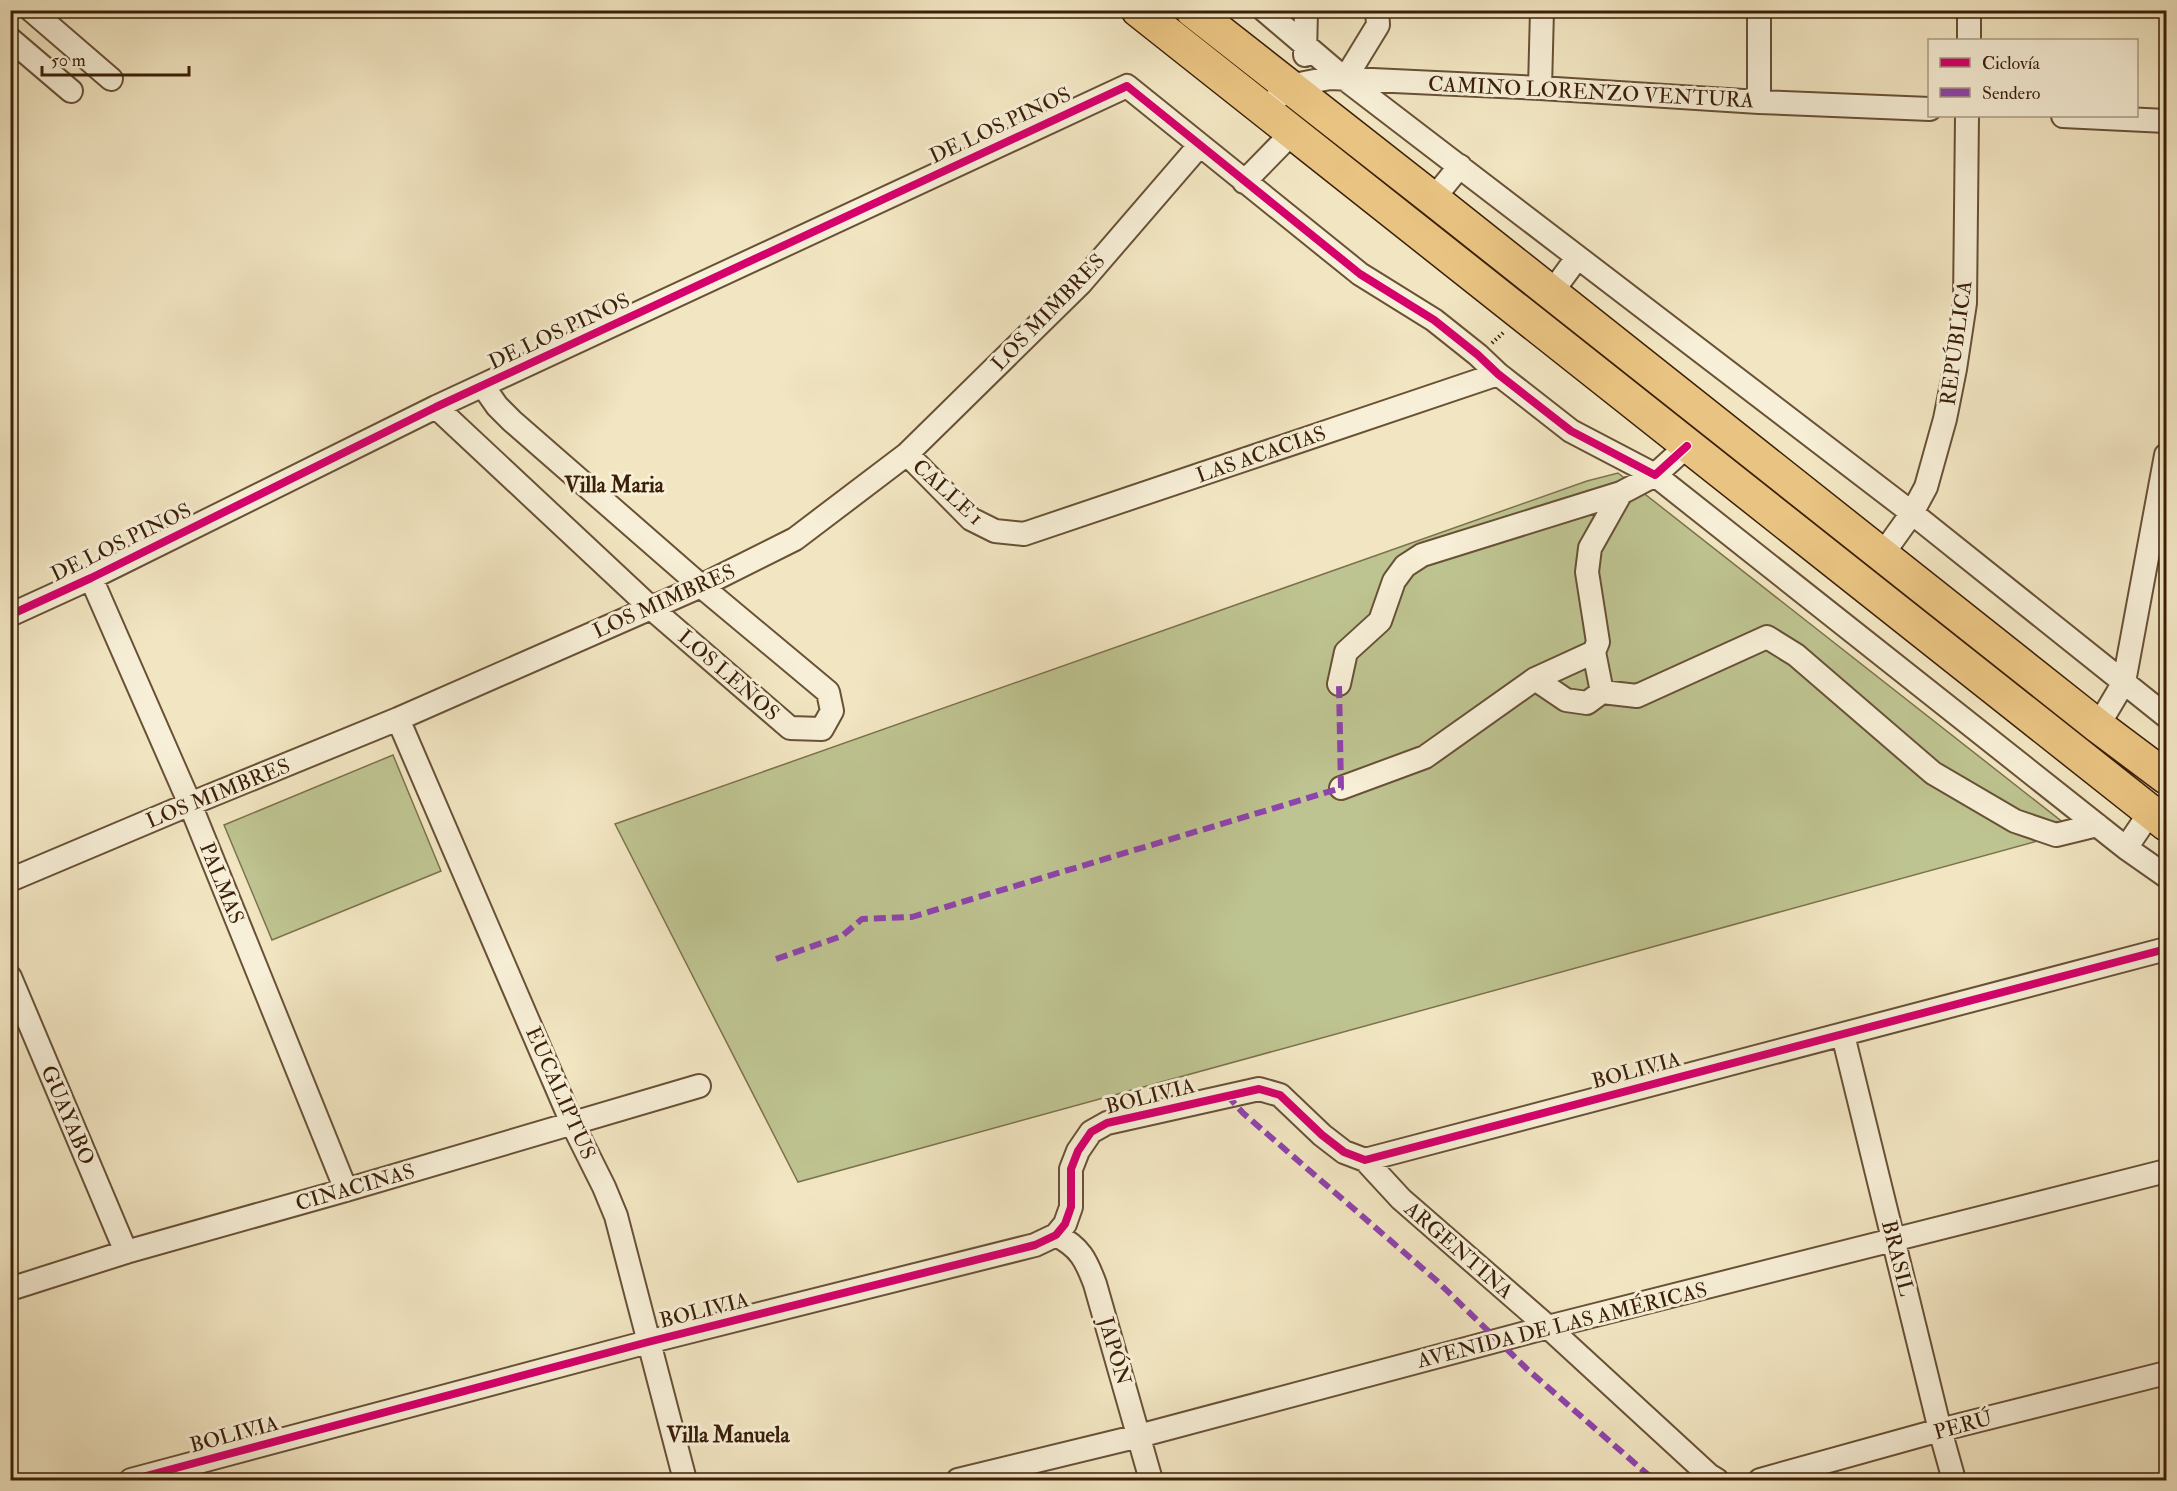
<svg xmlns="http://www.w3.org/2000/svg" width="2177" height="1491" font-family="'IM FELL Double Pica',serif">
<style>
.green{fill:#bec491;stroke:#7c724c;stroke-width:1.5}
.lines{fill:none;stroke-linecap:round;stroke-linejoin:round}
.minor-casing{stroke:#695136;stroke-width:26}
.highway-casing{stroke:#3b1f08;stroke-width:36}
.path{stroke:#3b1f08;stroke-width:4;stroke-dasharray:1.5 3;stroke-linecap:butt}
.minor{stroke:#f7efd7;stroke-width:22}
.highway{stroke:#e9c381;stroke-width:33}
.quiet{stroke:#8e44ad;stroke-width:6;stroke-dasharray:12 6;stroke-linecap:butt}
.cycleway-casing{stroke:#f7efd7;stroke-width:11}
.cycleway{stroke:#d6006c;stroke-width:8}
.labels{text-anchor:middle;stroke-width:6;stroke-linejoin:round;paint-order:stroke}
.street-label{font-size:21px;fill:#3b1f08;stroke:#f7efd7}
.neighbourhood-label{font-size:22px;font-weight:bold;fill:#3b1f08;stroke:#f7efd7}
</style>
<rect width="100%" height="100%" fill="#f2e6c2"/>
<filter id="stains"><feTurbulence type="fractalNoise" baseFrequency=".00333" numOctaves="4"/><feColorMatrix values="0 0 0 0 .2 0 0 0 0 .09 0 0 0 0 .02 0 0 0 .5 -.17"/></filter>
<radialGradient id="worn" r=".72"><stop offset=".6" stop-color="#630" stop-opacity="0"/><stop offset="1" stop-color="#630" stop-opacity=".3"/></radialGradient>
<path class="green" d="M1618,473L2074,831L798,1182L615,824L1587,481Z
M393,755L441,871L272,940L224,825Z"/>
<g class="lines">
<defs>
<path id="minor" d="M31,10L111,79
M1264,10L1345,79L1912,513L2166,716
M1759,10V102
M10,39L71,91
M1969,40V10
M1305,55L1306,10
M1345,79L1378,25L1377,10
M1540,88L1542,10
M1264,111L1289,86L1330,78L1540,88L1759,102L1930,109
M2063,116L2166,121
M1244,182L1292,133
M1433,199L1460,166
M1552,292L1577,258
M436,407L651,608L790,728L822,729L832,711L828,692L701,586L512,421L497,406L483,386
M907,454L971,519L995,531L1024,534L1498,374
M1882,555L1912,513L1926,487L1945,419L1955,369L1965,303L1967,116
M91,578L190,804L346,1190
M10,615L91,578L436,407L1127,86L1360,274L1434,320L1478,355L1498,374L1571,431L1655,475L1687,446
M1535,679L1566,700L1587,703L1602,692L1594,652
M1339,684L1346,652L1380,621L1394,581L1405,566L1422,555L1621,493L1655,475L2126,848
M1602,692L1637,696L1767,637L1796,655L1933,773L2015,821L2056,835L2097,825
M398,719L572,1123L604,1187L616,1216L685,1480
M2098,726L2124,682L2166,455
M1341,788L1425,757L1535,679L1594,652L1598,642L1587,572L1590,548L1621,493
M2151,811L2126,848L2166,876
M10,880L190,804L398,719L701,586L795,539L907,454L1080,284L1199,146
M10,977L126,1252
M1843,1035L1940,1430L1954,1480
M1365,1160L1401,1199L1548,1327L1709,1475L1717,1480
M1056,1235C1080,1247 1086,1260 1095,1284L1151,1480
M10,1289L126,1252L346,1190L699,1086
M131,1480L648,1342L1035,1245L1056,1235L1065,1224L1071,1207V1169L1078,1151L1091,1132L1107,1123L1259,1089L1280,1095L1322,1135L1344,1152L1365,1160L2166,949
M958,1480L1139,1436L1548,1327L2166,1171
M1760,1480L1940,1430L2166,1373"/>
<path id="highway" d="M1138,10L2166,824
M1192,10L1433,199L2098,726L2166,777"/>
</defs>
<use href="#minor" class="minor-casing"/>
<use href="#highway" class="highway-casing"/>
<path class="path" d="M1492,343L1504,332"/>
<use href="#minor" class="minor"/>
<use href="#highway" class="highway"/>
<path class="quiet" d="M776,959L842,936L862,919L912,917L1341,788L1339,684
M1227,1095L1243,1113L1436,1280L1527,1369L1654,1480"/>
<defs>
<path id="cycleway" d="M10,615L91,578L436,407L1127,86L1360,274L1434,320L1478,355L1498,374L1571,431L1655,475L1687,446
M131,1480L648,1342L1035,1245L1056,1235L1065,1224L1071,1207V1169L1078,1151L1091,1132L1107,1123L1259,1089L1280,1095L1322,1135L1344,1152L1365,1160L2166,949"/>
</defs>
<use href="#cycleway" class="cycleway-casing"/>
<use href="#cycleway" class="cycleway"/>
</g>
<g class="labels">
<g class="street-label">
<text transform="translate(1591 92) rotate(3)" y="7">CAMINO LORENZO VENTURA</text>
<text transform="translate(1000 125) rotate(-25)" y="7">DE LOS PINOS</text>
<text transform="translate(1048 312) rotate(-46)" y="7">LOS MIMBRES</text>
<text transform="translate(559 331) rotate(-25)" y="7">DE LOS PINOS</text>
<text transform="translate(1956 343) rotate(-82)" y="7">REPÚBLICA</text>
<text transform="translate(1261 454) rotate(-19)" y="7">LAS ACACIAS</text>
<text transform="translate(948 492) rotate(42)" y="7">CALLE 1</text>
<text transform="translate(121 542) rotate(-26)" y="7">DE LOS PINOS</text>
<text transform="translate(664 601) rotate(-24)" y="7">LOS MIMBRES</text>
<text transform="translate(729 675) rotate(41)" y="7">LOS LEÑOS</text>
<text transform="translate(218 793) rotate(-22)" y="7">LOS MIMBRES</text>
<text transform="translate(222 883) rotate(68)" y="7">PALMAS</text>
<text transform="translate(1636 1070) rotate(-15)" y="7">BOLIVIA</text>
<text transform="translate(561 1093) rotate(66)" y="7">EUCALIPTUS</text>
<text transform="translate(1150 1096) rotate(-14)" y="7">BOLIVIA</text>
<text transform="translate(68 1115) rotate(67)" y="7">GUAYABO</text>
<text transform="translate(355 1187) rotate(-16)" y="7">CINACINAS</text>
<text transform="translate(1459 1250) rotate(41)" y="7">ARGENTINA</text>
<text transform="translate(1898 1258) rotate(76)" y="7">BRASIL</text>
<text transform="translate(704 1310) rotate(-14)" y="7">BOLIVIA</text>
<text transform="translate(1562 1325) rotate(-14)" y="7">AVENIDA DE LAS AMÉRICAS</text>
<text transform="translate(1115 1351) rotate(74)" y="7">JAPÓN</text>
<text transform="translate(1963 1425) rotate(-15)" y="7">PERÚ</text>
<text transform="translate(234 1434) rotate(-15)" y="7">BOLIVIA</text>
</g>
<g class="neighbourhood-label">
<text x="614" y="492">Villa Maria</text>
<text x="728" y="1442">Villa Manuela</text>
</g>
</g>
<rect width="2177" height="1491" fill="none" stroke="#f2e6c2" stroke-width="36"/>
<rect x="12" y="12" width="2153" height="1467" fill="none" stroke="#3b1f08" stroke-width="3"/>
<rect x="18" y="18" width="2141" height="1455" fill="none" stroke="#3b1f08" stroke-width="1.5"/>
<rect x="1928" y="39" width="210" height="78" fill="#f7efd7" stroke="#ac9c84" stroke-width="1.5"/>
<rect x="1940" y="58" width="30" height="9" fill="#d6006c" stroke="#ac9c84" stroke-width="1.5"/>
<text x="1982" y="69" font-size="18" fill="#3b1f08">Ciclovía</text>
<rect x="1940" y="88" width="30" height="9" fill="#8e44ad" stroke="#ac9c84" stroke-width="1.5"/>
<text x="1982" y="99" font-size="18" fill="#3b1f08">Sendero</text>
<path d="M42 66v9h147v-9" fill="none" stroke="#3b1f08" stroke-width="3"/>
<text x="51" y="66" font-size="18" fill="#3b1f08" stroke="#f7efd7" stroke-width="4.5" paint-order="stroke">50 m</text>
<rect width="100%" height="100%" filter="url(#stains)"/>
<rect width="100%" height="100%" fill="url(#worn)"/>
</svg>
